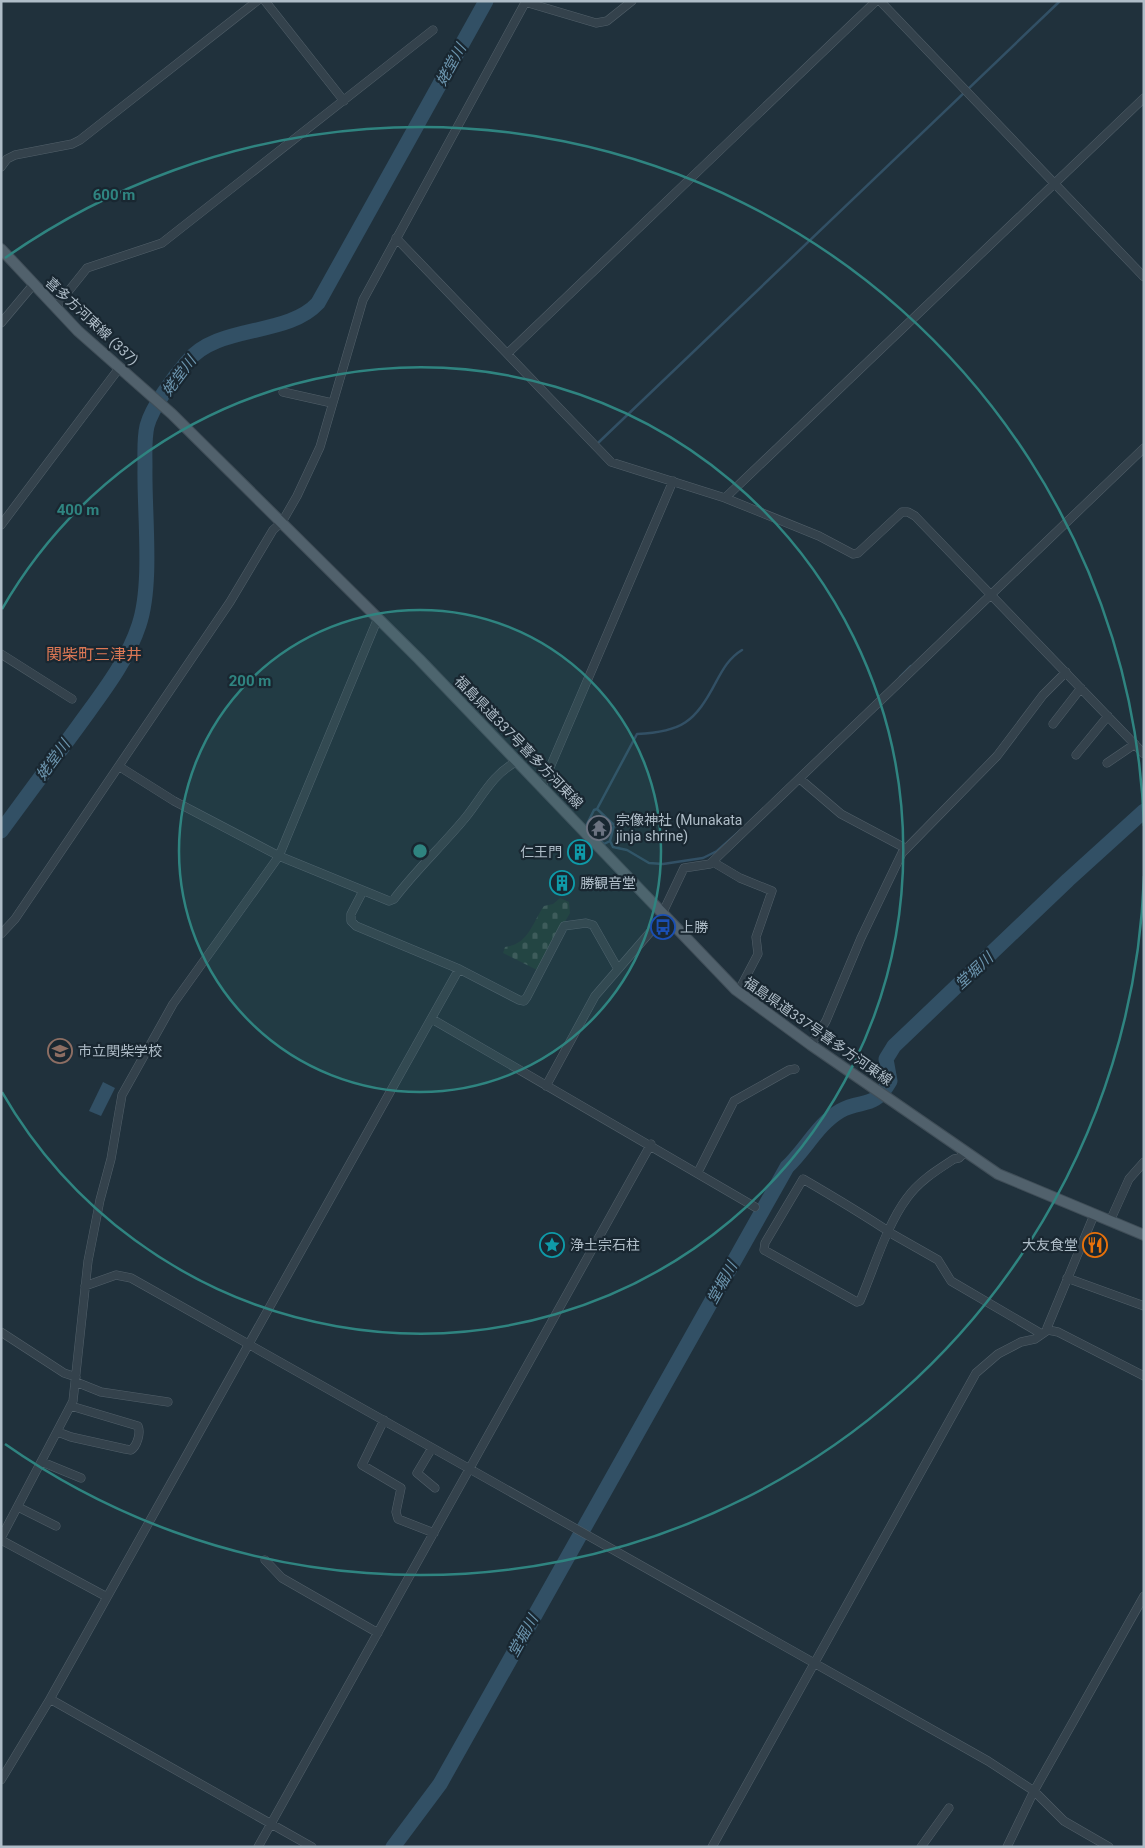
<svg xmlns="http://www.w3.org/2000/svg" width="1145" height="1848" font-family="Roboto,'Noto Sans JP',sans-serif">
<style>
.cemetery{fill:url(#cemetery-stones)}
.water{fill:#325065}
.lines{fill:none;stroke-linecap:round;stroke-linejoin:round}
.stream{stroke:#325065;stroke-width:2.5}
.river{stroke:#325065;stroke-width:15}
.minor-casing{stroke:#52606a;stroke-width:9}
.major-casing{stroke:#404e58;stroke-width:12}
.minor{stroke:#34424c;stroke-width:8}
.major{stroke:#51616c;stroke-width:10}
.ring{fill:none;stroke:#2f8480;stroke-width:2.5}
.labels{text-anchor:middle;stroke-width:4.5;stroke-linejoin:round;paint-order:stroke}
.street-label{font-size:14px;fill:#afbdc8;stroke:#192731}
.poi-label{font-size:14px;fill:#afbdc8;stroke:#192731;text-anchor:start}
.water-label{font-size:15px;font-style:italic;fill:#6c95ae;stroke:#192731}
.quarter-label{font-size:16px;fill:#dd7855;stroke:#192731}
.centre{fill:#2f8480;stroke:#192731;stroke-width:2.5}
.ring-label{font-size:15px;text-anchor:middle;font-weight:bold;fill:#2f8480;stroke:#192731;stroke-width:4.5;stroke-linejoin:round;paint-order:stroke}
</style>
<defs>
<pattern id="cemetery-stones" width="16" height="16" patternUnits="userSpaceOnUse" patternTransform="scale(1.25)"><rect width="16" height="16" fill="#223d3b"/><path d="M2 7V4a2 2 0 0 1 4 0v3zM10 15v-3a2 2 0 0 1 4 0v3z" fill="#405756"/></pattern>
</defs>
<rect width="100%" height="100%" fill="#20313c"/>
<path class="cemetery" d="M560,898L569,902L570,913L537,970L503,953L505,947C529,944 532,923 544,906L553,904Z"/>
<path class="water" d="M103,1082L115,1088L101,1116L89,1111Z"/>
<g class="lines">
<path class="stream" d="M599,442L1060,1
M900,677L911,666
M597,809L637,734C682,732 695,722 716,682C723,669 729,658 742,650
M585,828L594,810L597,809L614,825L610,841L613,847L627,850L649,863L663,864L703,858L717,851L741,830
M595,836L604,844L610,841"/>
<path class="river" d="M1,831C27,796 53,760 79,725C102,693 127,662 139,625C153,584 144,512 145,467C145,453 144,439 147,426C152,407 174,377 187,362C217,324 287,337 318,303L486,1
M393,1847L440,1784L787,1167C806,1149 818,1124 840,1111C863,1098 873,1111 890,1081L886,1059L894,1046L1068,880L1144,811"/>
<defs>
<path id="minor" d="M265,1L344,101
M880,1L1144,277
M525,2L596,23L607,21L632,1
M1,167L7,159L15,155L72,144L80,140L257,1
M396,238L611,462L725,498L819,536L853,554L858,553L902,512H908L915,516L1144,754
M55,308L87,268L162,243L433,30
M1,323L33,285
M508,353L876,1
M283,392L332,403
M725,498L1144,98
M1,525L120,367
M1,654L72,699
M1053,724L1081,688
M1076,755L1108,716
M1107,763L1135,744
M120,767L174,801L279,856L389,901L394,899C416,870 443,845 466,817C482,797 493,773 518,761
M800,779L841,814L905,848
M542,786L673,481
M713,862L740,878L772,891L756,937L758,954L738,992
M363,891L351,914V921L356,926L459,969L519,1000L524,1001L527,997L564,926L586,923L593,925L618,969
M663,912L684,868L710,864L1144,448
M1,934L15,919L230,602L273,530L282,522L297,496L320,447L363,300L526,1
M432,1019L755,1207
M811,1045L826,1021L861,938L902,853L997,756L1043,695L1066,672
M546,1086L595,996L665,915
M965,1152L959,1158L954,1159C937,1170 919,1181 907,1198C886,1226 874,1269 860,1301L857,1302L764,1250L765,1243L803,1179C834,1197 864,1215 894,1235L938,1260L951,1281L1040,1333
M698,1172L734,1101L789,1070L795,1069
M1110,1221L1129,1179L1144,1162
M1067,1278L1144,1306
M85,1286L116,1275L131,1278L988,1761L1034,1791L1064,1821L1109,1847
M1048,1330L1047,1328L1094,1215
M1,1332L64,1373L76,1377
M76,1382L101,1392L168,1402
M384,1420L362,1465L401,1488L396,1512L398,1519L434,1533
M58,1432L71,1437L125,1449L131,1450C137,1446 141,1433 138,1426L71,1406
M432,1448L417,1473L435,1488
M42,1462L81,1478
M18,1507L56,1526
M1,1538L73,1401L88,1261L100,1200L111,1159L122,1095L173,1004L279,856L378,618
M1,1540L107,1597
M265,1560L282,1578L378,1633
M50,1699L312,1847
M1,1780L50,1699L459,969
M258,1847L651,1144
M712,1847L976,1373L998,1354L1021,1342L1035,1339L1048,1330L1058,1332L1144,1376
M921,1847L949,1808
M1007,1847L1034,1791L1144,1596"/>
<path id="major" d="M1,249L78,331L172,414L419,659L736,990L811,1045L998,1174L1144,1235"/>
</defs>
<use href="#minor" class="minor-casing"/>
<use href="#major" class="major-casing"/>
<use href="#minor" class="minor"/>
<use href="#major" class="major"/>
</g>
<circle cx="420" cy="851" r="241" fill="#2f8480" fill-opacity=".12"/>
<g class="ring">
<circle cx="420" cy="851" r="241"/>
<path d="M2 609A483 483 0 1 1 2 1092"/>
<path d="M1144 876A724 724 0 0 1 5 1444M5 258A724 724 0 0 1 1144 826"/>
</g>
<defs>
<symbol id="temple-ring" viewBox="-11 -11 22 22"><circle r="9.5" fill="#192731" stroke="#6b7280" stroke-width="1.5"/><path d="M0-6L5-2H3V0L6.5 2.5H4V6H1.5V3h-3V6H-4V2.5H-6.5L-3 0V-2H-5Z" fill="#6b7280"/></symbol>
<symbol id="building-ring" viewBox="-11 -11 22 22"><circle r="9.5" fill="#192731" stroke="#0f9aa8" stroke-width="1.5"/><path d="M-4-6H4V6H1V3H-1V6H-4ZM-2.5-4.3h1.7v1.8h-1.7ZM.8-4.3h1.7v1.8H.8ZM-2.5-1h1.7V.8h-1.7ZM.8-1h1.7V.8H.8Z" fill="#0f9aa8"/></symbol>
<symbol id="bus-ring" viewBox="-11 -11 22 22"><circle r="9.5" fill="#192731" stroke="#1a4fb4" stroke-width="1.5"/><path d="M-5-6H5V4H4V6H2V4H-2V6H-4V4H-5ZM-3.5-4V0h7V-4ZM-3.5 1.2v1.5H-2V1.2ZM2 1.2v1.5H3.5V1.2Z" fill="#1a4fb4"/></symbol>
<symbol id="school-ring" viewBox="-11 -11 22 22"><circle r="9.5" fill="#192731" stroke="#8d6e63" stroke-width="1.5"/><path d="M0-5L7-2L0 1L-7-2ZM-4 1L0 2.5L4 1V4Q0 6-4 4Z" fill="#8d6e63"/></symbol>
<symbol id="sight-ring" viewBox="-11 -11 22 22"><circle r="9.5" fill="#192731" stroke="#0f9aa8" stroke-width="1.5"/><path d="M0-6L1.8-2.2L6-1.7L2.9 1.2L3.7 5.4L0 3.3L-3.7 5.4L-2.9 1.2L-6-1.7L-1.8-2.2Z" fill="#0f9aa8"/></symbol>
<symbol id="restaurant-ring" viewBox="-11 -11 22 22"><circle r="9.5" fill="#192731" stroke="#e8710a" stroke-width="1.5"/><path d="M-5-6h1v4h1v-4h1v4h1v-4h1v5L-1.5 .5V6h-2V.5L-5-1ZM5-6V6H3V1.5H1.5Q1.5-4 5-6Z" fill="#e8710a"/></symbol>
</defs>
<g fill-rule="evenodd">
<use href="#temple-ring" x="585" y="814" width="28" height="28"/>
<use href="#building-ring" x="566" y="838" width="28" height="28"/>
<use href="#building-ring" x="548" y="869" width="28" height="28"/>
<use href="#bus-ring" x="649" y="913" width="28" height="28"/>
<use href="#school-ring" x="46" y="1037" width="28" height="28"/>
<use href="#sight-ring" x="538" y="1231" width="28" height="28"/>
<use href="#restaurant-ring" x="1081" y="1231" width="28" height="28"/>
</g>
<g class="labels">
<g class="street-label">
<text transform="translate(92 321) rotate(43)" y="5">喜多方河東線 (337)</text>
<text transform="translate(519 742) rotate(46)" y="5">福島県道337号喜多方河東線</text>
<text transform="translate(818 1031) rotate(35)" y="5">福島県道337号喜多方河東線</text>
</g>
<g class="poi-label">
<text x="616" y="825">宗像神社 (Munakata<tspan x="616" dy="16">jinja shrine)</tspan></text>
<text x="562" y="857" text-anchor="end">仁王門</text>
<text x="580" y="888">勝観音堂</text>
<text x="680" y="932">上勝</text>
<text x="78" y="1056">市立関柴学校</text>
<text x="570" y="1250">浄土宗石柱</text>
<text x="1078" y="1250" text-anchor="end">大友食堂</text>
</g>
<g class="water-label">
<text transform="translate(451 65) rotate(-61)" y="5">姥堂川</text>
<text transform="translate(179 376) rotate(-53)" y="5">姥堂川</text>
<text transform="translate(53 760) rotate(-54)" y="5">姥堂川</text>
<text transform="translate(974 971) rotate(-43)" y="5">堂堀川</text>
<text transform="translate(722 1283) rotate(-61)" y="5">堂堀川</text>
<text transform="translate(523 1636) rotate(-61)" y="5">堂堀川</text>
</g>
<g class="quarter-label">
<text x="94" y="660">関柴町三津井</text>
</g>
</g>
<circle cx="420" cy="851" r="8" class="centre"/>
<g class="ring-label">
<text x="114" y="200">600 m</text>
<text x="78" y="515">400 m</text>
<text x="250" y="686">200 m</text>
</g>
<rect width="1145" height="1848" fill="none" stroke="#afbdc8" stroke-width="5"/>
</svg>
